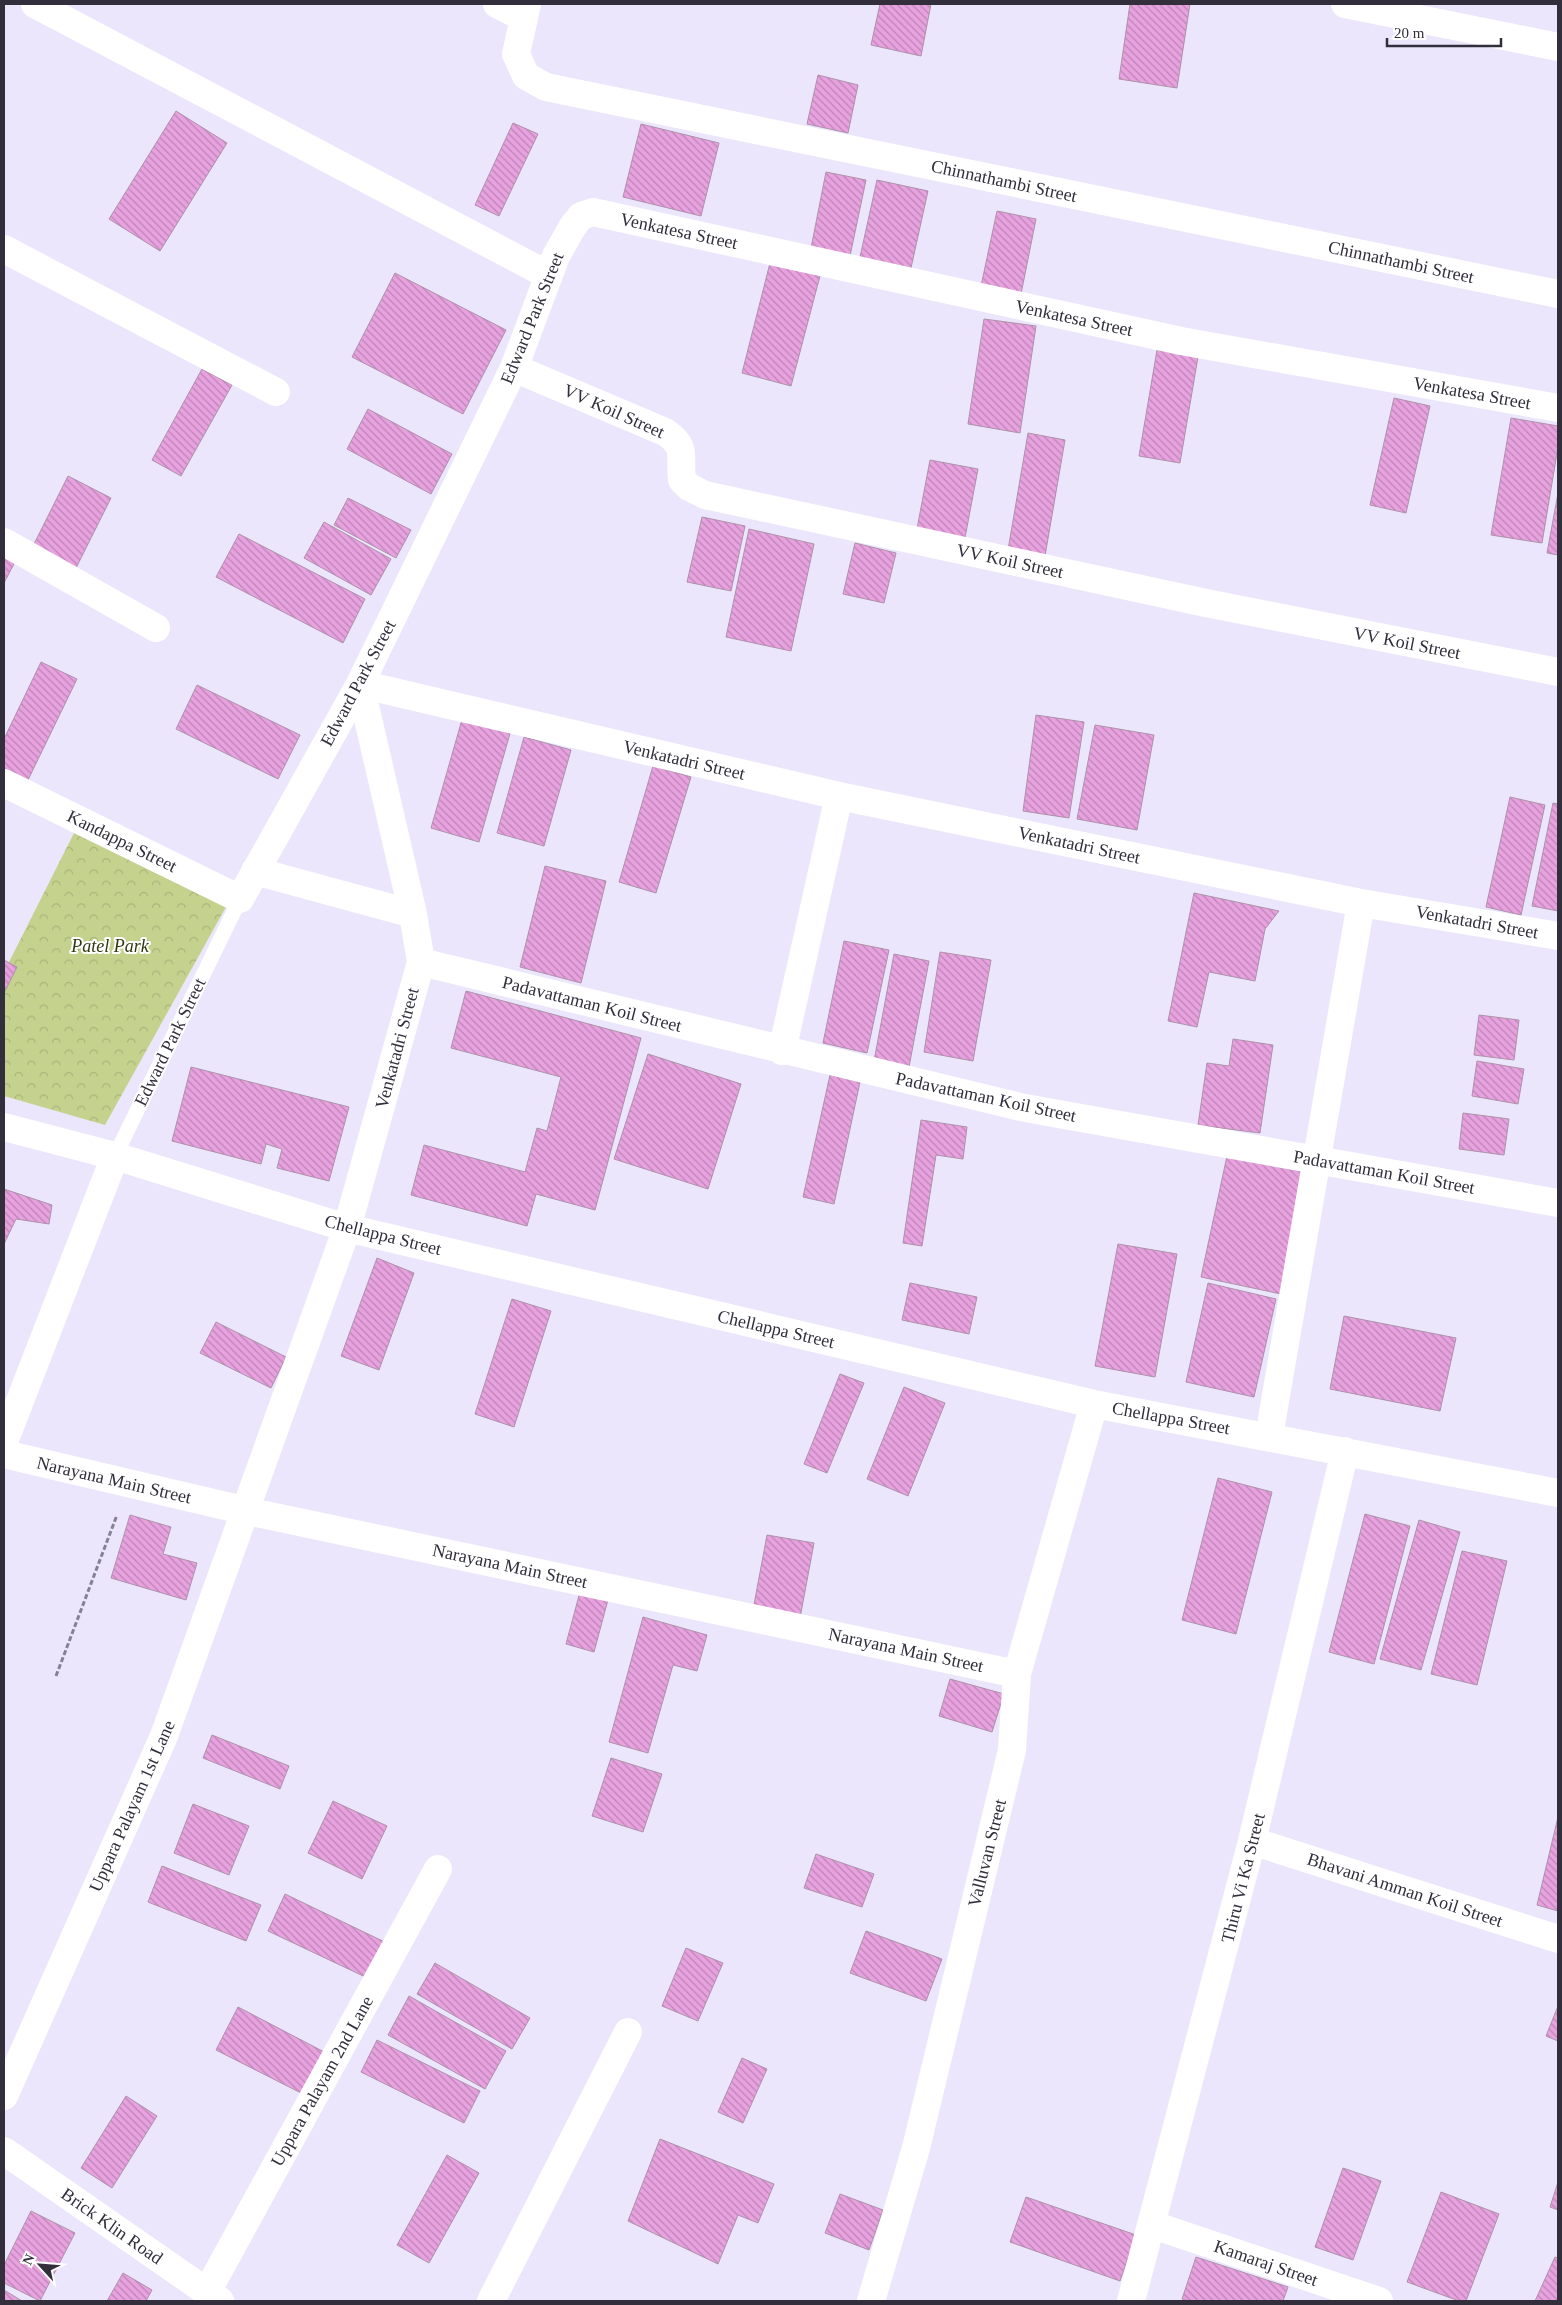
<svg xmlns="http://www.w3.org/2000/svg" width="1562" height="2305" font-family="'Times New Roman',serif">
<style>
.park{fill:url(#park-crowns)}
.building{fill:url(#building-back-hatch);stroke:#ae91aa}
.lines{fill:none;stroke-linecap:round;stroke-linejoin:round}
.path{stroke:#878293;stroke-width:3;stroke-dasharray:5 2.5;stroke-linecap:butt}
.service{stroke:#fff;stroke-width:15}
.minor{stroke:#fff;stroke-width:28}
.primary{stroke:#fff;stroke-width:28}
.labels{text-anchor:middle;stroke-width:4;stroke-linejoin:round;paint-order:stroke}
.street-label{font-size:18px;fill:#322e3c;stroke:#fff}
.park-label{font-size:18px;font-style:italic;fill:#313712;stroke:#fff}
</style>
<defs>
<pattern id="park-crowns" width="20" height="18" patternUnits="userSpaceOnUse" patternTransform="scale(1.25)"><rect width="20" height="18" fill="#c4d28d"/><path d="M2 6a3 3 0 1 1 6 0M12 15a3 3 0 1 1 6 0" fill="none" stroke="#a9b57b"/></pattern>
<pattern id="building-back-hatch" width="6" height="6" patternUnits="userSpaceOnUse" patternTransform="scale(1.25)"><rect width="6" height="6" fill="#e8a2df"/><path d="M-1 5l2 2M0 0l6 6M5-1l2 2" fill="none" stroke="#bd84b6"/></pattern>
</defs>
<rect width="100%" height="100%" fill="#ebe6fb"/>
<path class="park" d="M74,833L227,905L105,1125L4,1096V972Z"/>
<path class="building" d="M880,4H931L921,56L871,45Z
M1130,4H1190L1177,88L1119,79Z
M818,75L858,85L848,133L807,124Z
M176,111L227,143L160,251L109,219Z
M513,123L538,134L499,216L475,205Z
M641,124L719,143L701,216L623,197Z
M826,172L866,180L850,256L811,248Z
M877,180L928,191L911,268L860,257Z
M997,211L1036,219L1021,294L981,286Z
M770,263L820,276L791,386L742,373Z
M395,273L506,330L463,414L352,357Z
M984,319L1036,326L1020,433L968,424Z
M1157,350L1198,357L1180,463L1139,456Z
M202,369L232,385L181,476L152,460Z
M1394,398L1430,406L1406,513L1370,505Z
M368,409L452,454L431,494L347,449Z
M1511,418L1558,426V447L1542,543L1491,535Z
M1028,433L1065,440L1045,556L1008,550Z
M930,460L978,469L964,543L916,534Z
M68,476L111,498L74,572L31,550Z
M1558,493V555L1547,553Z
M348,498L411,530L396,558L334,525Z
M702,517L745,526L731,591L687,582Z
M324,522L391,559L371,595L304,558Z
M749,529L814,544L791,651L726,637Z
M239,534L365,599L343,643L216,577Z
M855,543L896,553L884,603L843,594Z
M4,551L17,558L4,583Z
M41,662L77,679L28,780L4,768V739Z
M197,685L300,735L278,779L176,729Z
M1036,715L1084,722L1069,818L1023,811Z
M463,716L511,730L479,842L431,828Z
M1095,725L1154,735L1137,830L1077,819Z
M524,737L571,750L544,846L497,833Z
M653,766L691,777L656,893L619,882Z
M1510,797L1545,805L1521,915L1486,907Z
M1553,803L1558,804V911L1532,906Z
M545,866L606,881L581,983L520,967Z
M1194,893L1279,911L1265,929L1255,981L1209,972L1197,1027L1168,1021Z
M844,941L889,950L867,1053L823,1043Z
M940,952L991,960L973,1061L924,1052Z
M894,954L929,961L909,1067L874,1061Z
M4,960L17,967L4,993Z
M466,991L641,1038L595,1210L536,1194L527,1226L411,1195L424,1145L525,1172L537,1128L547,1131L561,1077L451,1048Z
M1479,1015L1519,1020L1514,1060L1474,1055Z
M1233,1039L1273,1045L1260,1133L1198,1125L1207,1063L1229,1066Z
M648,1054L741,1084L708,1189L614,1159Z
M1477,1061L1524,1069L1518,1104L1472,1096Z
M191,1067L349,1107L329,1181L277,1168L282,1149L266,1144L261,1164L172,1141Z
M830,1075L860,1082L834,1204L803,1197Z
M1463,1113L1509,1119L1504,1155L1459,1149Z
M921,1120L967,1127L963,1159L936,1155L922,1246L903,1243Z
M1227,1156L1308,1173L1281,1294L1201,1277Z
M4,1189L52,1205L49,1224L16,1219L4,1244Z
M1118,1244L1177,1254L1155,1377L1095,1366Z
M377,1258L414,1273L379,1370L341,1356Z
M910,1283L977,1297L969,1334L902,1320Z
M1208,1283L1276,1299L1254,1397L1186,1382Z
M512,1299L551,1311L514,1427L475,1414Z
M1344,1316L1456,1338L1440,1411L1330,1389Z
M216,1322L286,1357L271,1388L200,1353Z
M840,1374L864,1383L827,1473L804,1464Z
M904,1387L945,1403L908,1496L867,1479Z
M1218,1478L1272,1492L1236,1634L1182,1620Z
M1365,1514L1410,1526L1374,1664L1329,1652Z
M130,1515L171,1527L163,1554L197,1563L186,1600L111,1578Z
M1419,1520L1460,1532L1421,1670L1380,1659Z
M767,1535L814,1543L800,1618L753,1610Z
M1462,1551L1507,1561L1477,1685L1431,1674Z
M581,1588L609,1596L594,1652L566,1644Z
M643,1617L707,1635L697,1671L673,1665L648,1753L609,1742Z
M950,1679L1004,1694L992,1732L939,1716Z
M212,1735L289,1766L280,1789L203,1758Z
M611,1758L662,1774L643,1832L592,1816Z
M333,1801L387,1826L362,1879L308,1853Z
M193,1804L249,1826L229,1875L174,1853Z
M1558,1817V1911L1537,1905Z
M816,1854L874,1874L862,1907L804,1888Z
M162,1866L261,1905L246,1941L148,1902Z
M285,1894L393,1946L376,1982L268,1931Z
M866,1931L942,1959L926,2001L850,1973Z
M686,1948L723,1963L698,2021L662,2006Z
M435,1963L530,2018L512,2049L417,1994Z
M409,1996L506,2051L485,2089L388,2035Z
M1558,2006V2041L1546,2036Z
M238,2007L330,2055L309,2097L216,2050Z
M377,2040L480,2091L464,2123L361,2072Z
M742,2058L767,2069L743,2123L718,2112Z
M126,2096L157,2116L112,2188L81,2168Z
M660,2139L774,2184L758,2223L738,2215L718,2264L628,2221Z
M447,2155L479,2173L429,2263L397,2245Z
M1343,2168L1381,2181L1353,2260L1315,2247Z
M1558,2182V2210L1550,2207Z
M1441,2192L1499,2214L1466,2301H1459L1407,2282Z
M840,2194L883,2210L869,2250L825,2233Z
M1026,2197L1136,2235L1120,2281L1010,2242Z
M31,2211L75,2233L40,2301L4,2283V2265Z
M1196,2257L1288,2287L1283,2301H1189L1182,2299Z
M1555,2257L1558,2258V2301H1535Z
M123,2273L152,2290L146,2301H107Z
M4,2290L22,2301H4Z"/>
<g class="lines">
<path class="path" d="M56,1676L117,1515"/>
<path class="service" d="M115,1156L240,899"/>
<path class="minor" d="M35,4L548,275
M497,4L524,18
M527,4L516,54L526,76L546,87L1558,294
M1345,4L1558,47
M4,249L276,392
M514,368L665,432C688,447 679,456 682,480L689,487L705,495L1206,603L1558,672
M4,542L156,628
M4,783L240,899L360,684L514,368L556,256L573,226L581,216L593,212L1181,341L1558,408
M255,871L413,914
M421,962L1025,1108L1558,1203
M782,1051L839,796
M4,1127L115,1156L347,1228L1094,1404L1558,1493
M1269,1436L1361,903
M4,1442L115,1156
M4,1454L247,1511L1017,1674
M1252,1841L1558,1939
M4,2096L164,1736L347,1228L421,962L413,914L360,684L839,796L1361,903L1558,936
M1153,2225L1379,2301
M207,2292L438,1869
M491,2301L628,2032
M871,2301L916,2148L1012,1750L1017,1674L1094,1404
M1131,2301L1252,1841L1345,1451"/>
<path class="primary" d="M4,2151L220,2301"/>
</g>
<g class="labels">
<g class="street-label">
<text transform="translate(1004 181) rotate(12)" y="6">Chinnathambi Street</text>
<text transform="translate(679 231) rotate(12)" y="6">Venkatesa Street</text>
<text transform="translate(1401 262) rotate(12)" y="6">Chinnathambi Street</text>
<text transform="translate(532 318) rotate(-68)" y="6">Edward Park Street</text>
<text transform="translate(1074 318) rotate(12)" y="6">Venkatesa Street</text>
<text transform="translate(1472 393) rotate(10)" y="6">Venkatesa Street</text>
<text transform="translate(614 411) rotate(24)" y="6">VV Koil Street</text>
<text transform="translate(1010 561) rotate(12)" y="6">VV Koil Street</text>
<text transform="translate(1407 643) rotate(11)" y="6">VV Koil Street</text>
<text transform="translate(358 683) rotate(-62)" y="6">Edward Park Street</text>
<text transform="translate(684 760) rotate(13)" y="6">Venkatadri Street</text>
<text transform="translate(122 841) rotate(26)" y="6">Kandappa Street</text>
<text transform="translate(1079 845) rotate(12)" y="6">Venkatadri Street</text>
<text transform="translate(1477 922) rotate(10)" y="6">Venkatadri Street</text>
<text transform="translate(592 1004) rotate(14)" y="6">Padavattaman Koil Street</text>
<text transform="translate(170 1042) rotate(-64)" y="6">Edward Park Street</text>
<text transform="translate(397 1048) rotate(-75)" y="6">Venkatadri Street</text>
<text transform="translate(986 1097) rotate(12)" y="6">Padavattaman Koil Street</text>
<text transform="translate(1384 1172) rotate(10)" y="6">Padavattaman Koil Street</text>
<text transform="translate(383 1235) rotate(14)" y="6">Chellappa Street</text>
<text transform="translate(776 1329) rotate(13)" y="6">Chellappa Street</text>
<text transform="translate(1171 1418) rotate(10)" y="6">Chellappa Street</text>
<text transform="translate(114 1480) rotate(13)" y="6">Narayana Main Street</text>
<text transform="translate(510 1566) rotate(12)" y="6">Narayana Main Street</text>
<text transform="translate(906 1650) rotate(12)" y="6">Narayana Main Street</text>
<text transform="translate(132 1806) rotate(-66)" y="6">Uppara Palayam 1st Lane</text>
<text transform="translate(987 1853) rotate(-76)" y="6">Valluvan Street</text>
<text transform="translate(1243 1878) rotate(-76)" y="6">Thiru Vi Ka Street</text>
<text transform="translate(1405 1890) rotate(18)" y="6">Bhavani Amman Koil Street</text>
<text transform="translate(322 2081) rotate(-61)" y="6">Uppara Palayam 2nd Lane</text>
<text transform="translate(112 2226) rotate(35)" y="6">Brick Klin Road</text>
<text transform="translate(1266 2263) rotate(19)" y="6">Kamaraj Street</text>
</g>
<g class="park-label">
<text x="110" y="952">Patel Park</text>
</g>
</g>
<rect width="1562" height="2305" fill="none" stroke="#322e3c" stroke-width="10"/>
<g transform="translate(40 2265) rotate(296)" stroke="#ffffff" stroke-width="4" paint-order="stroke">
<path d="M0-4L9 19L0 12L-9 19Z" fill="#322e3c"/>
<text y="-8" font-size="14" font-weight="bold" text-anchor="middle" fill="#322e3c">N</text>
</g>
<path d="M1387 38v8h114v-8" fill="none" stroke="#322e3c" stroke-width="2.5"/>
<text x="1394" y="38" font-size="15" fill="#322e3c" stroke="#ffffff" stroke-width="4" paint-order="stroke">20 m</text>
</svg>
